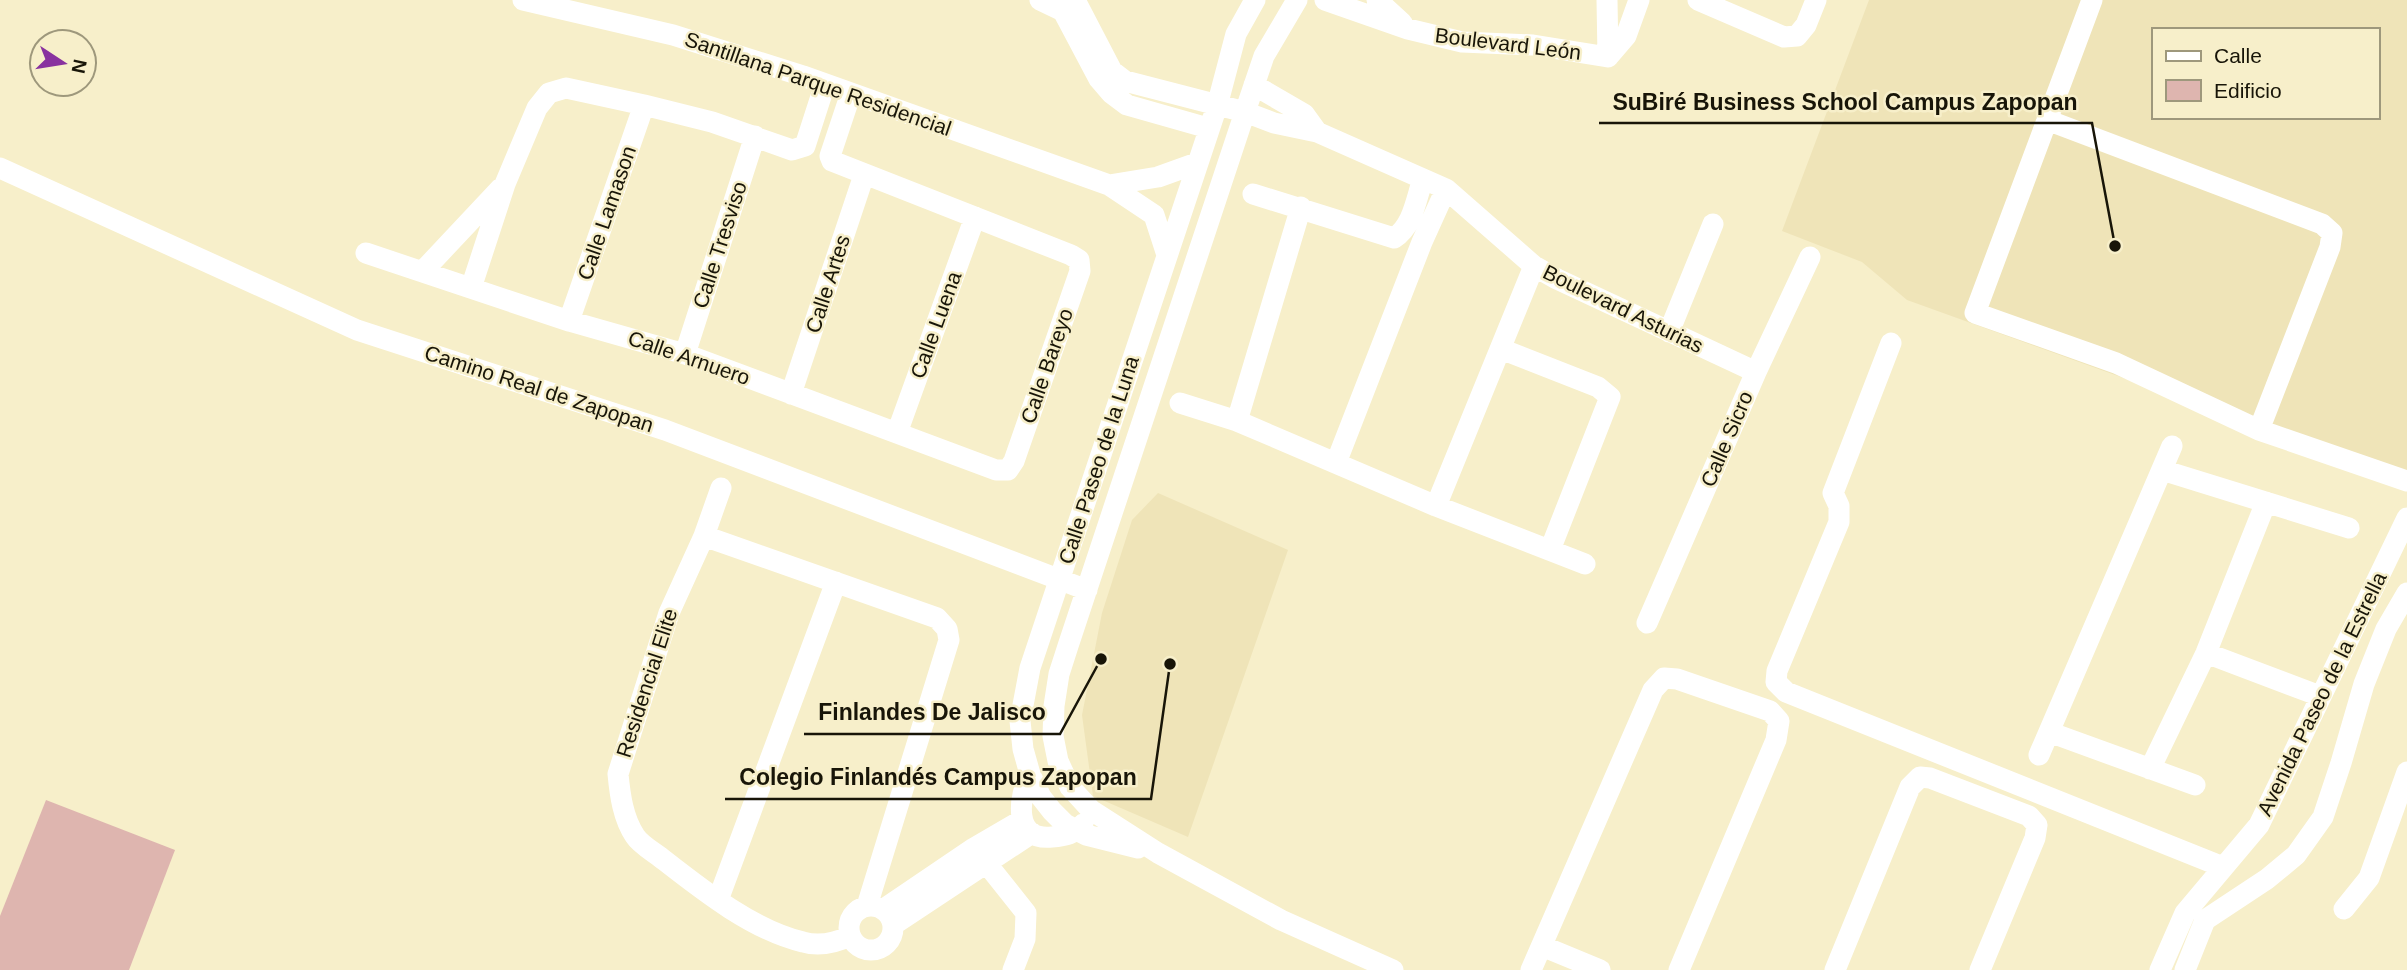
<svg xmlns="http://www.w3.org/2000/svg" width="2407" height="970" font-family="Arial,sans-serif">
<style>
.built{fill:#efe4b8;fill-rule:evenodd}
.building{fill:#deb5af}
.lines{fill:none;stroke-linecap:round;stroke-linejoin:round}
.minor{stroke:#fff;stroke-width:21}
.labels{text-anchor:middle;stroke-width:5;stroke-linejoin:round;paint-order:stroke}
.street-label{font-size:21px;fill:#181508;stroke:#f7efca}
.leader{fill:none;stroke:#181508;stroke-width:2.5}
.callout-dot{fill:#181508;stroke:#f7efca;stroke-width:2.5}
.callout-label{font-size:23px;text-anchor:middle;font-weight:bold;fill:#181508;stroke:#f7efca;stroke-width:5;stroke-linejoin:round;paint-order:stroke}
</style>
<rect width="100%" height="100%" fill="#f7efca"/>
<path class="built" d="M1869,0H2407V480L1907,300L1862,262L1782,231ZM2153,30H2377V117H2153Z
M1158,493L1288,550L1188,837L1093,796L1082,715L1102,613L1132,520Z"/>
<path class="building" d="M46,800L175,850L129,970H0V916Z"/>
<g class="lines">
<path class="minor" d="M523,0L673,35L803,76L1109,185L1154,215L1167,255
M1040,0L1063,11L1099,79L1111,93L1127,105L1208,128
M1075,0L1112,71L1125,81L1245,112L1274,123L1317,132L1446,189L1534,266L1557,279L1756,372
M1297,0L1264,56L1245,112L1068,646L1059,674L1054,706L1053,736L1058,761L1070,787L1091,810L1158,853L1281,920L1393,970
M1325,0L1408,29L1462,42L1533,45L1608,57
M1377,0L1402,23
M1607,0L1608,57
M1698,0L1784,37L1797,36L1806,25L1816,0
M2092,0L1975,313L2116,363L2259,430L2407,481
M1608,57L1626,36L1639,0
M1254,85L1304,114L1317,132
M2047,120L2322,224L2332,233L2330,247L2259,430
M0,168L357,330L665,430L1087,590
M1109,185L1158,177L1197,163
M1253,194L1394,238C1413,226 1416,199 1423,179
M366,253L569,321L685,354L996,470H1008L1014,461L1080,271L1079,260L1071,255L832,161L830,156L851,93
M423,271L501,188
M471,288L505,184L537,108L549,93L566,88L644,105L712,122L792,150L805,146L825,84
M569,321L644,105
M1669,332L1713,224
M1891,343L1833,493L1839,506V522L1777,671L1776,682L1786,692L2223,867
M1501,349L1598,387L1610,397L1550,550
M685,354L755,136
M791,394L864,175
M1180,403L1237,421L1436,506L1585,564
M1237,421L1301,207
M897,433L975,217
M1336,463L1422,242L1446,189
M2162,470L2349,528
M721,488L704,536L669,613L618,774C620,795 623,818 635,836C640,844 652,851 660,857C701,889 752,930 803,942C820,947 835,943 850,936
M1436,506L1534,266
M704,536L937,618L947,629L949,640L867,906
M1647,623L1756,372L1810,257
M2206,653L2320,696
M2049,732L2195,785
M2039,755L2172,446
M2150,769L2206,653L2266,502
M1030,774C1019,798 1012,841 1052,837C1065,836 1075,834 1083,824
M1138,848L1086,835L1065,824L1052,811L1041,797L1030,774L1023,749L1020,721L1030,668L1217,106L1236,34L1255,0
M979,854L1026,913L1025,939L1013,970
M718,900L836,582
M849 928a22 22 0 1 1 44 0a22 22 0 1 1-44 0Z
M884,909L974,848L1022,820
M2344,909L2369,878L2407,772
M893,925L1032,833
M1542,946L1600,970
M1531,970L1653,690L1664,678L1677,679L1770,711L1779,721L1776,740L1679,970
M1835,970L1910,787L1920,777L1930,778L2029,816L2037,825L2035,838L1980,970
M2160,970L2185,913L2259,825L2407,518
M2185,970L2205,920L2267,879L2296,855L2323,817L2341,763L2364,684L2386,629L2407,593"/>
</g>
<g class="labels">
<g class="street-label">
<text transform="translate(1508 44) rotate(7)" y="7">Boulevard León</text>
<text transform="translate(818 84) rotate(19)" y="7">Santillana Parque Residencial</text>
<text transform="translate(607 213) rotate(-71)" y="7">Calle Lamason</text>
<text transform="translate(720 245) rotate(-72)" y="7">Calle Tresviso</text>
<text transform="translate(828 284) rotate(-72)" y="7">Calle Artes</text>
<text transform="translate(1623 309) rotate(26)" y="7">Boulevard Asturias</text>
<text transform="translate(936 325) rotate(-70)" y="7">Calle Luena</text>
<text transform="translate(689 358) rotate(19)" y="7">Calle Arnuero</text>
<text transform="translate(1047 366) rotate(-71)" y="7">Calle Bareyo</text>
<text transform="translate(539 389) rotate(18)" y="7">Camino Real de Zapopan</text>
<text transform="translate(1727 439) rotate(-67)" y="7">Calle Sicro</text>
<text transform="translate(1099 460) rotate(-72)" y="7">Calle Paseo de la Luna</text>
<text transform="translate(647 683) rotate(-72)" y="7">Residencial Elite</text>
<text transform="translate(2322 694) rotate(-64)" y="7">Avenida Paseo de la Estrella</text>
</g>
</g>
<path class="leader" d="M2115 246L2092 123H1599M1101 659L1060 734H804M1170 664L1151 799H725"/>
<g class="callout-dot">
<circle cx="2115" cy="246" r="7"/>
<circle cx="1101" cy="659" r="7"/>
<circle cx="1170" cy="664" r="7"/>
</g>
<g class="callout-label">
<text x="1845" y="110">SuBiré Business School Campus Zapopan</text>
<text x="932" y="720">Finlandes De Jalisco</text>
<text x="938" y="785">Colegio Finlandés Campus Zapopan</text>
</g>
<rect x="2152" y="28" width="228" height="91" fill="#f7efca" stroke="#9e987c" stroke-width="2"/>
<rect x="2166" y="51" width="35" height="10" fill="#ffffff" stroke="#9e987c" stroke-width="2"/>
<text x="2214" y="63" font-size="21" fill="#181508">Calle</text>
<rect x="2166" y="80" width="35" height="21" fill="#deb5af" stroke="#9e987c" stroke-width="2"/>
<text x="2214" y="98" font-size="21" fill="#181508">Edificio</text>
<g transform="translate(63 63) rotate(102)"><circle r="33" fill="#f7efca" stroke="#9e987c" stroke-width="2"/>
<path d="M0-5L12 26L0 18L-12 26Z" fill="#89329f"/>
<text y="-10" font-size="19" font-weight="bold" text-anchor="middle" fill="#181508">N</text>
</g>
</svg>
